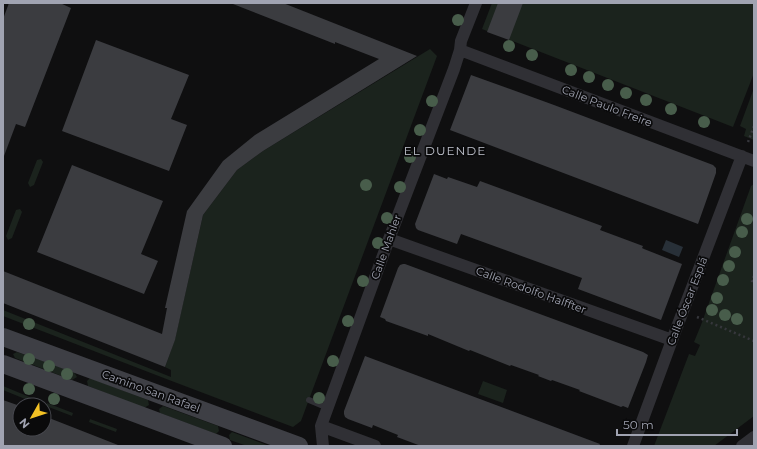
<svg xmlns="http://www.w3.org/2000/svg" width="757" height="449" font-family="Montserrat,sans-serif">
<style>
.green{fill:#1b231d}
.water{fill:#283038}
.building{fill:#3b3c40}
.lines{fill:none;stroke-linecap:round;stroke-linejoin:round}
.path{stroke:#36373c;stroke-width:2.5;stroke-dasharray:2 3;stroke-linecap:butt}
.service{stroke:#303035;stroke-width:6}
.minor{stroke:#303035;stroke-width:12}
.secondary{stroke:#3e3f45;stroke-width:18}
.tree{fill:#485d4b}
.labels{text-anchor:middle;stroke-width:3.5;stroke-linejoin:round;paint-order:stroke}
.street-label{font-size:11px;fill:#a0a3b1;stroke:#0a0a0b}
.neighbourhood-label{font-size:12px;letter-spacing:1px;fill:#c0c3cd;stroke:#0a0a0b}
</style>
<rect width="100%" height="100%" fill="#0f0f10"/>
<path class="green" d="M492,3H754V73L733,127L482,29Z
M430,49L437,56L301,421L293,427L169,380L3,316V310L171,377V370L165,367L175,339L203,215L237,170L263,151Z
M754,88V140L744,136L746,129L740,126Z
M41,159L43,162L34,185L30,187L28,183L37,160Z
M754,184V416L714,446H654L689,354L695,356L700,345L694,342L701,325L751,186Z
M20,209L22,212L12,238L8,240L6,236L16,210Z
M17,352L74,372L77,377L72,380L15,358L13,354Z
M90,378L148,400L149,405L144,408L88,386L87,381Z
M483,381L507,390L503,403L478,394Z
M3,386L32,398L30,401L3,390Z
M47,403L73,413L72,416L46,406Z
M163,406L218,426L219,431L216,434L160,413L159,409Z
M90,419L117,429L116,432L89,422Z
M232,432L269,446H247L230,440L229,435Z"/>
<path class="water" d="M666,240L683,247L679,257L662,250Z"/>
<path class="building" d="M9,3H60L71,8L25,127L16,124L4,156H3V19Z
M233,3H283L417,56L263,151L237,170L203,215L175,340L165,367L3,303V271L162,334L167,308H165L187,211L223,161L255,135L379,59L335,42V44L233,4Z
M498,3H523L509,40L487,32Z
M96,40L189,75L171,119L187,125L169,171L62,131Z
M471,75L554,105L713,165L716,168V173L698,224L450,130Z
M72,165L163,201L141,254L158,261L144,294L37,252Z
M434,174L447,179L448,177L477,187L480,181L602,226L600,230L643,246L642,248L644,249L682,264L661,320L578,289L582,278L461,234L457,244L418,230L416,228L415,224Z
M403,264H405L594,334L643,352L648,355L646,362L628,408L623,406L621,407L579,391L580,390L552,380L551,381L538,376L539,375L511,365L510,366L470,350L469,351L428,334V336L386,321L385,319L380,317L398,268L400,265Z
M365,356L600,444L599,446H421L397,437L398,435L373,425L372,428L348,419L345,417L344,414V411Z
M3,400L20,406V429H44V416L118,445V446H3Z"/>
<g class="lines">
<path class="path" d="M748,142L754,126
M754,276L752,281H754
M697,317L754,341"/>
<path class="service" d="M309,400L328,408"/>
<path class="minor" d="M460,50L754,161
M389,239L672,340
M321,426L375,446
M323,446L321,426L389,239L454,69L460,50L461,41L476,3
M633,446L672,340L742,156
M742,446L754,437"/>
<path class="secondary" d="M3,337L299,446
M3,364L223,446"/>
</g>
<g class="tree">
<circle cx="458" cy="20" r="6"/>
<circle cx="509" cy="46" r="6"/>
<circle cx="532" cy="55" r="6"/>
<circle cx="571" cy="70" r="6"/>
<circle cx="589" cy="77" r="6"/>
<circle cx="608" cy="85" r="6"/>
<circle cx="626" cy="93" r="6"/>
<circle cx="646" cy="100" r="6"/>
<circle cx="432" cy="101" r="6"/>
<circle cx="671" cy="109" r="6"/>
<circle cx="704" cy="122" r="6"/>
<circle cx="420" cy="130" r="6"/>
<circle cx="410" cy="157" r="6"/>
<circle cx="366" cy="185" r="6"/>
<circle cx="400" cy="187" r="6"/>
<circle cx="387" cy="218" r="6"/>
<circle cx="747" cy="219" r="6"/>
<circle cx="742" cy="232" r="6"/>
<circle cx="378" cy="243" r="6"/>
<circle cx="735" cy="252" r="6"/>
<circle cx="729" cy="266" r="6"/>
<circle cx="723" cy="280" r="6"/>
<circle cx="363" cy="281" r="6"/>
<circle cx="717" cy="298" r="6"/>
<circle cx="712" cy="310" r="6"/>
<circle cx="725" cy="315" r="6"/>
<circle cx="737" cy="319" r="6"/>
<circle cx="348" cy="321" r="6"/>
<circle cx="29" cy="324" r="6"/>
<circle cx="29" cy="359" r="6"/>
<circle cx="333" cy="361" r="6"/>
<circle cx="49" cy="366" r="6"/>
<circle cx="67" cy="374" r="6"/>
<circle cx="29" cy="389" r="6"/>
<circle cx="319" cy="398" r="6"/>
<circle cx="54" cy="399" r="6"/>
</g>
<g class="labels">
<g class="street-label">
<text transform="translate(607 106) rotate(21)" y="4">Calle Paulo Freire</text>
<text transform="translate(386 247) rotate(-70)" y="4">Calle Mahler</text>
<text transform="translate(531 290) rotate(20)" y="4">Calle Rodolfo Halffter</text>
<text transform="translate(687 301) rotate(-69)" y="4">Calle Óscar Esplá</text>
<text transform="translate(151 391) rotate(20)" y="4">Camino San Rafael</text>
</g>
<g class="neighbourhood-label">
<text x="445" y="155">EL DUENDE</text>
</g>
</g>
<rect width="757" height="449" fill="none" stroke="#a0a3b1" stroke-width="8"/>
<g transform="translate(32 417) rotate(231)"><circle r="19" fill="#0a0a0b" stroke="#46474d"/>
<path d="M0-3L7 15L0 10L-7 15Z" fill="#f3c124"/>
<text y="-6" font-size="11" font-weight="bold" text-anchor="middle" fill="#a0a3b1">N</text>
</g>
<path d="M617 429v6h120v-6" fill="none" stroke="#a0a3b1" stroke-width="2"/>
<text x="623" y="429" font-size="12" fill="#a0a3b1" stroke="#0a0a0b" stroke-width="3" paint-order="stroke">50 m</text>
</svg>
